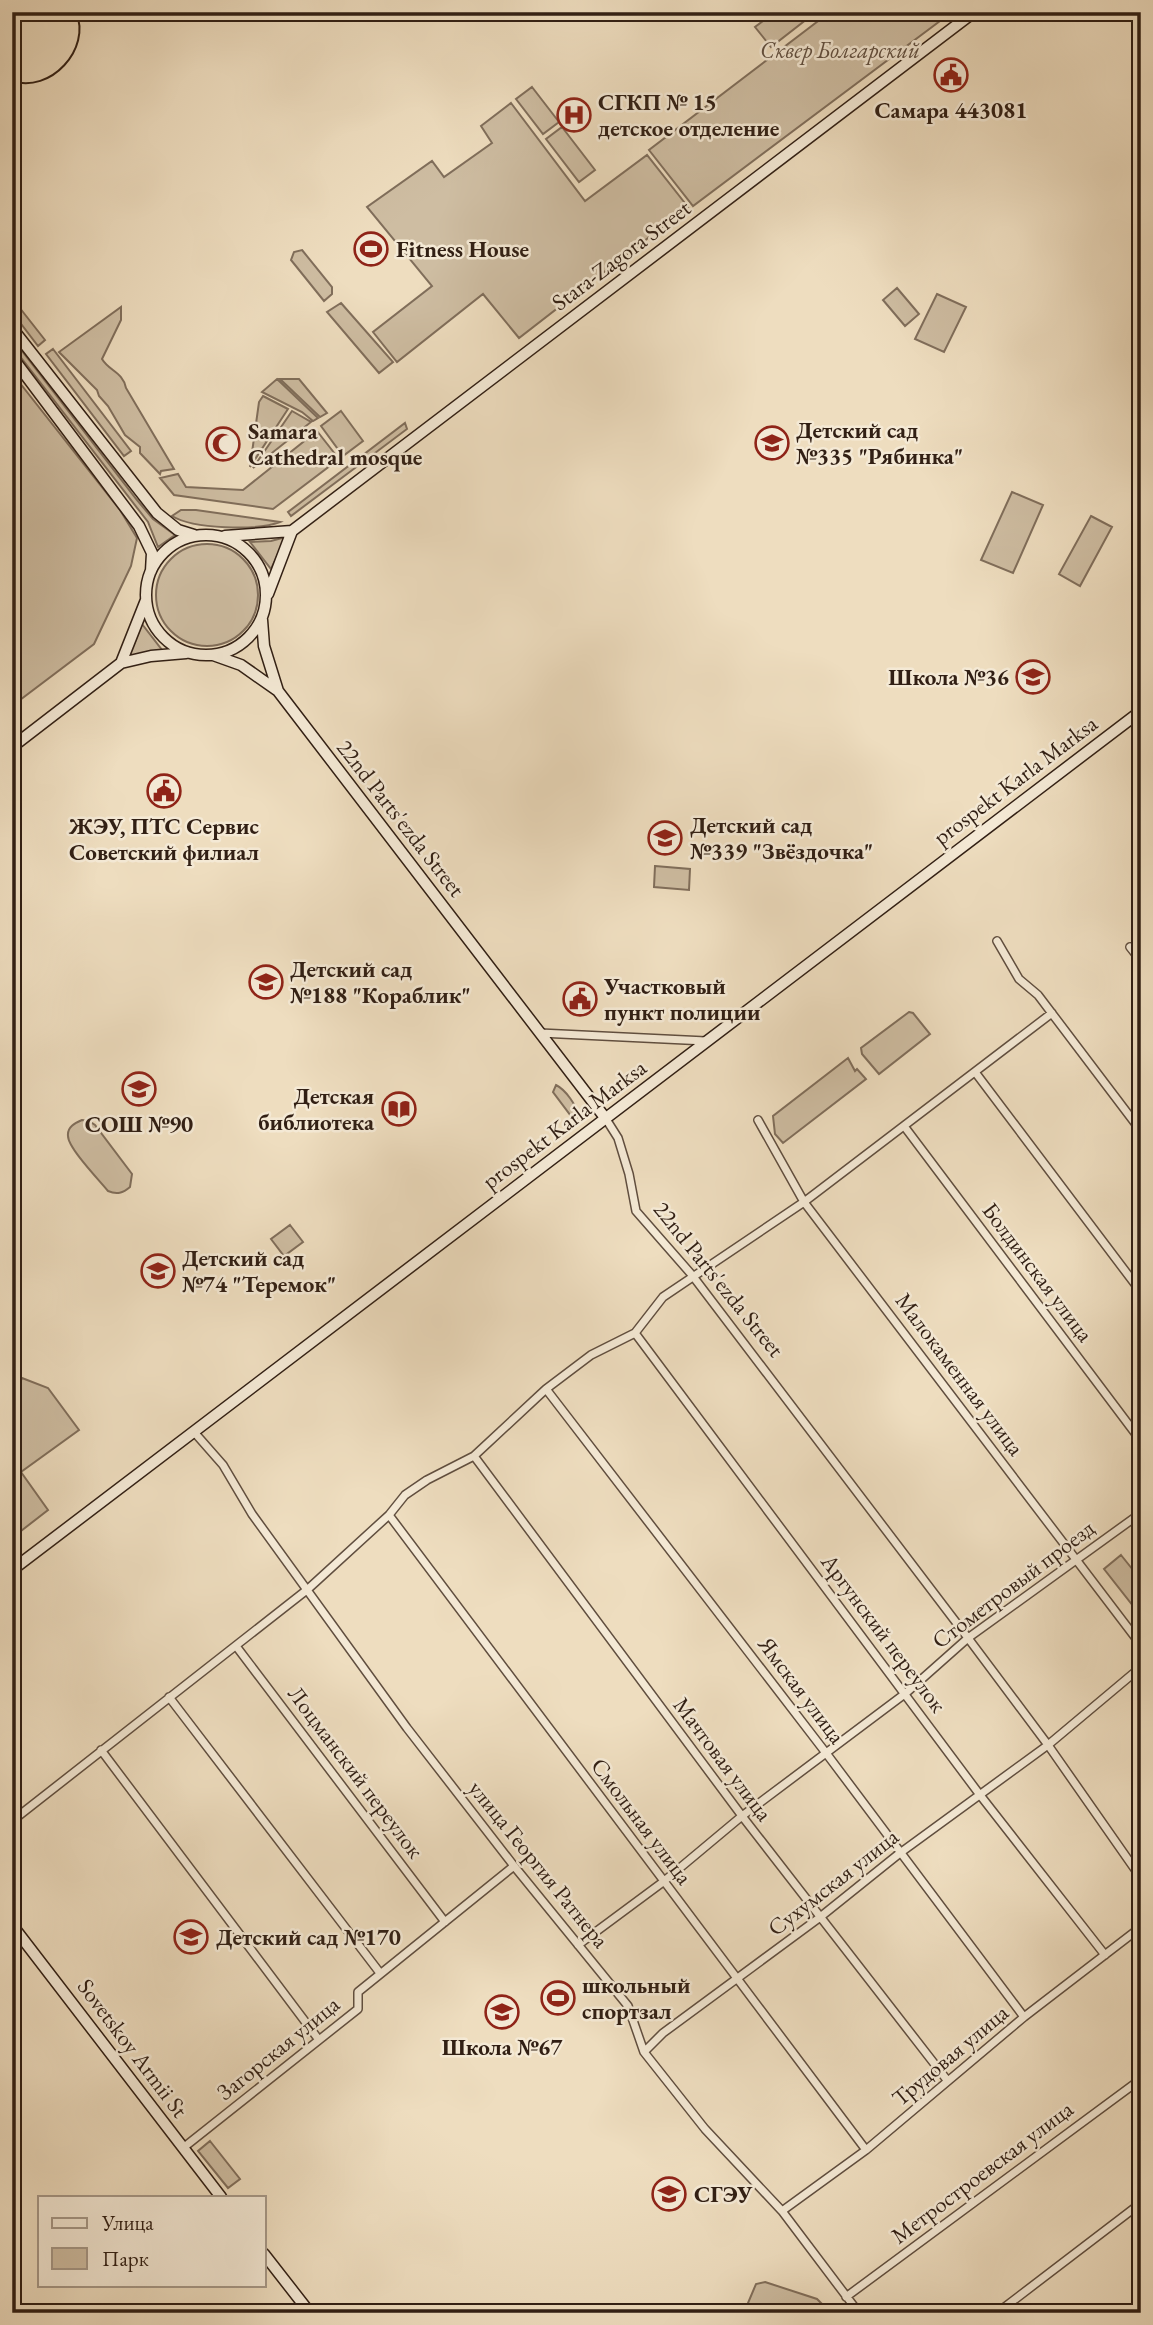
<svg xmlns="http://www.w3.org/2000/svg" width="1153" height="2325" font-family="'EB Garamond',serif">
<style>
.green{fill:#cebda2;stroke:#806e5b;stroke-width:2}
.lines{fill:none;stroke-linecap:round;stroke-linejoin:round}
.street-casing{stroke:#604e3f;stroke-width:10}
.secondary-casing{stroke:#311f14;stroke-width:13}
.street{stroke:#f4e9d5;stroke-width:7}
.secondary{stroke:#f4e9d5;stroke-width:10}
.tram{stroke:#311f14;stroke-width:2}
.labels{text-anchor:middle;stroke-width:5;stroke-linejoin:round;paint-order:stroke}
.park-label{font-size:23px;font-style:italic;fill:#604e3f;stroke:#f4e9d5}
.poi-label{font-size:23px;font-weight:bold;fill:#311f14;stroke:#f4e9d5;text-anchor:start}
.street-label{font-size:23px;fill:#311f14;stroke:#f4e9d5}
</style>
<rect width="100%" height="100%" fill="#eeddbf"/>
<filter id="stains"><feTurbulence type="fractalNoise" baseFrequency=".00286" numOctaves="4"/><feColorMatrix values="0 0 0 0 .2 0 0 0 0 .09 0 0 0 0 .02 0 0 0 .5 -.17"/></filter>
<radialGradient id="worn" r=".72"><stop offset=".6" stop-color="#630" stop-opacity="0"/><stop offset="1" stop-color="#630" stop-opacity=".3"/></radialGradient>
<path class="green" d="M775,12H816L771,47L755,27Z
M830,12H952L693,206L649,150Z
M532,87L559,122L543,134L516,99Z
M511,103L585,201L647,155L688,207L519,338L483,294L397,362L373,332L432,286L367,207L432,161L444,177L492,143L481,126Z
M562,127L595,170L579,182L546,139Z
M302,250L332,287V294L324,301L291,260L294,252Z
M897,288L919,314L905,326L883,300Z
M937,294L966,307L944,352L915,339Z
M12,298L45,340L38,346L12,312Z
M341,303L393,362L379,373L327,312Z
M121,307V320L102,359C109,371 123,372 126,388L174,469L161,471L160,474L140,453V447L125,435L108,406L99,396L97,390L59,352Z
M12,338L137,500L153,519L175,535L158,547L148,522L12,346Z
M53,349L131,451L124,456L46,354Z
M12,373L120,510L137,538L131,566L94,644L12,706Z
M277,379L318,418L313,421L302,412L262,392Z
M280,379H299L327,413L320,417Z
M263,396L288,409L250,467L259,402Z
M292,411L311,422L253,468Z
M341,411L363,441L343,456L321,426Z
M405,423L407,429L291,516L288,512Z
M317,431L339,459L273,509L174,495L160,478L178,474L186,487L243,490Z
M1012,492L1043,505L1013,573L981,560Z
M181,510H196L280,522C257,531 193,529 172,516Z
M1091,516L1112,527L1080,586L1059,574Z
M286,537L271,569L250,542L271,541Z
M156 595a51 51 0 1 1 102 0a51 51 0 1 1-102 0Z
M142,624L162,650L128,658Z
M655,866L690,869L689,890L654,887Z
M909,1012L913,1013L930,1034L879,1074L862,1054L861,1048Z
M848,1058L855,1071L857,1069L866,1079L783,1143L775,1134L773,1116Z
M556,1085C566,1090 576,1105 579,1116L574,1120L553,1092Z
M82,1120L89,1121L95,1125L132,1174L130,1187C123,1193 117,1195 108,1191C99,1180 68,1148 68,1136C67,1127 75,1123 82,1120Z
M290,1225L303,1242L284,1256L271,1239Z
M22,1378L48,1388L79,1430L21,1472L48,1510L12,1538V1400Z
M1121,1555L1141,1580V1616L1104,1569Z
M210,2141L240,2179L228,2188L198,2151Z
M765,2282L817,2299L822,2304L823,2313H747L748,2303L756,2284Z"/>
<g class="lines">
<defs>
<path id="street" d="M997,941L1019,979L1038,995L1141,1131
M1130,947L1141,961
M540,1033L706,1041
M975,1072L1141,1292
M606,1119L618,1138L629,1174L636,1211L692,1275L968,1638L1048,1745L1141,1878
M758,1120L804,1202L1141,1645
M904,1126L1141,1441
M635,1333L980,1795L1105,1955
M546,1389L826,1753L1024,2017
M194,1432L223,1465L252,1514L407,1728L514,1866L628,2006L644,2052L705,2129L782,2211L859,2313
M474,1456L742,1816L947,2080
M389,1515L866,2150
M236,1646L445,1922
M169,1697L380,1973
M101,1750L319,2040
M12,1821L308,1589L389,1515L405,1495L427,1480L474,1456L546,1389L591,1355L635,1333L663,1297L804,1202L1052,1013
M578,1945L663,1882L742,1816L906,1693L968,1638L1141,1513
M644,2052L663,2033L819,1918L900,1853L1048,1745L1141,1667
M183,2148L358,2009V1992L514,1866
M782,2211L866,2150L1024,2017L1141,1927
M846,2297L1141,2079
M997,2313L1141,2203"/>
<path id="secondary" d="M12,328L157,513L178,530L194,535
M12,357L139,526L152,553L151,571
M146 595a60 60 0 1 1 120 0a60 60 0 1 1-120 0Z
M225,536L292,531L974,12
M268,594L292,531
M262,620L264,646L278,691
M213,655L241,665L278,691L606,1119
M121,663L146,600
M12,747L121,663L151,656L186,653
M12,1570L1141,711
M12,1925L221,2197
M264,2254L310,2313"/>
</defs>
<use href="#street" class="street-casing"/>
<use href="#secondary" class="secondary-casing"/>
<use href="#street" class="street"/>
<use href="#secondary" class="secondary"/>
<path class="tram" d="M12,81C50,94 92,49 76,12"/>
</g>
<defs>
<symbol id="civic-ring" viewBox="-11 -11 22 22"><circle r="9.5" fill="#f4e9d5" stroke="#8f2418" stroke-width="1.5"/><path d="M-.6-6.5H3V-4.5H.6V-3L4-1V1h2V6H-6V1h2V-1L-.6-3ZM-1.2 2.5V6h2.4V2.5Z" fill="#8f2418"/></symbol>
<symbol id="hospital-ring" viewBox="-11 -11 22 22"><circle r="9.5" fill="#f4e9d5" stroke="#8f2418" stroke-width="1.5"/><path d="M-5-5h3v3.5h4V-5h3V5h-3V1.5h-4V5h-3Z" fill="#8f2418"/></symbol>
<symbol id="stadium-ring" viewBox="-11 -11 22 22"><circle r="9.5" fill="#f4e9d5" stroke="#8f2418" stroke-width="1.5"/><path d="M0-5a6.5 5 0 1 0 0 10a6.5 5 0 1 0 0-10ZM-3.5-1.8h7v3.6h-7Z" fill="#8f2418"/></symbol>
<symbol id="school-ring" viewBox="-11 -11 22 22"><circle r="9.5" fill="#f4e9d5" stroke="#8f2418" stroke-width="1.5"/><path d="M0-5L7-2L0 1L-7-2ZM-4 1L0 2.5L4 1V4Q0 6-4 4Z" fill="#8f2418"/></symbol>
<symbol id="mosque-ring" viewBox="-11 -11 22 22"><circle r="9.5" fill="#f4e9d5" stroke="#8f2418" stroke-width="1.5"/><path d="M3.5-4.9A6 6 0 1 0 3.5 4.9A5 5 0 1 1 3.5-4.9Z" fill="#8f2418"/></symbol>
<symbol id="library-ring" viewBox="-11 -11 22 22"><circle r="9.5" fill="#f4e9d5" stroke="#8f2418" stroke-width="1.5"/><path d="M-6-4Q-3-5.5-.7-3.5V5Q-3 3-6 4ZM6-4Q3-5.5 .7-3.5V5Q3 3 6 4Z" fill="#8f2418"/></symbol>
<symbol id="university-ring" viewBox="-11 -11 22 22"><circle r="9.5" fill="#f4e9d5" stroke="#8f2418" stroke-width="1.5"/><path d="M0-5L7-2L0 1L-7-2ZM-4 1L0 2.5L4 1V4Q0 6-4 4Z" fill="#8f2418"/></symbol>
</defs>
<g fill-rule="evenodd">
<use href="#civic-ring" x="932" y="56" width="38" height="38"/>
<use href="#hospital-ring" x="555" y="96" width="38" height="38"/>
<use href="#stadium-ring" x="352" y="230" width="38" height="38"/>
<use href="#school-ring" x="753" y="424" width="38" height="38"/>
<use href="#mosque-ring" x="204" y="425" width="38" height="38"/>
<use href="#school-ring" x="1014" y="658" width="38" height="38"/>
<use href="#civic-ring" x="145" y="772" width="38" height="38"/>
<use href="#school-ring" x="646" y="819" width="38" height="38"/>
<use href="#school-ring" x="247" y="963" width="38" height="38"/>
<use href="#civic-ring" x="561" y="980" width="38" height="38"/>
<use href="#school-ring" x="120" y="1070" width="38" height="38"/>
<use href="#library-ring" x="380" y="1090" width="38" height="38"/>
<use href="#school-ring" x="139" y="1252" width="38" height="38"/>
<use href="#school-ring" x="172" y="1918" width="38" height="38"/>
<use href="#stadium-ring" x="539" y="1979" width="38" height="38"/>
<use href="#school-ring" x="483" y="1993" width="38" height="38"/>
<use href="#university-ring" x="650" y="2175" width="38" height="38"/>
</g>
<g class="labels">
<g class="park-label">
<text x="840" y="58">Сквер Болгарский</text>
</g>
<g class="poi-label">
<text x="598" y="110">СГКП № 15<tspan x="598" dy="26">детское отделение</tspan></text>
<text x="951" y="118" text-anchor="middle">Самара 443081</text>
<text x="396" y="257">Fitness House</text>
<text x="796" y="438">Детский сад<tspan x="796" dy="26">№335 "Рябинка"</tspan></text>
<text x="248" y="439">Samara<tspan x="248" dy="26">Cathedral mosque</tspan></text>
<text x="1009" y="685" text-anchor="end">Школа №36</text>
<text x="690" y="833">Детский сад<tspan x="690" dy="26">№339 "Звёздочка"</tspan></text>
<text x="164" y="834" text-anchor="middle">ЖЭУ, ПТС Сервис<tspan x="164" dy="26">Советский филиал</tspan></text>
<text x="290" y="977">Детский сад<tspan x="290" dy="26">№188 "Кораблик"</tspan></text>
<text x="604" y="994">Участковый<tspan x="604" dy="26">пункт полиции</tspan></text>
<text x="374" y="1104" text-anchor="end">Детская<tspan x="374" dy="26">библиотека</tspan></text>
<text x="139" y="1132" text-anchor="middle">СОШ №90</text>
<text x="182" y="1266">Детский сад<tspan x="182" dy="26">№74 "Теремок"</tspan></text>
<text x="216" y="1945">Детский сад №170</text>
<text x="582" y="1993">школьный<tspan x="582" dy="26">спортзал</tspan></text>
<text x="502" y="2055" text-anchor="middle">Школа №67</text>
<text x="694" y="2202">СГЭУ</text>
</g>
<g class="street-label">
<text transform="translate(621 255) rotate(-37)" y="8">Stara-Zagora Street</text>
<text transform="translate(1015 780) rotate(-37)" y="8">prospekt Karla Marksa</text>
<text transform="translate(401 818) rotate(52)" y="8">22nd Parts'ezda Street</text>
<text transform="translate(564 1124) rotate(-37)" y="8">prospekt Karla Marksa</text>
<text transform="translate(1038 1272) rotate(53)" y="8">Болдинская улица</text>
<text transform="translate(719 1279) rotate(51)" y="8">22nd Parts'ezda Street</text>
<text transform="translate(960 1374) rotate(53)" y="8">Малокаменная улица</text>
<text transform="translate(1013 1584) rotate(-37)" y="8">Стометровый проезд</text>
<text transform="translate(884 1633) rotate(53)" y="8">Аргунский переулок</text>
<text transform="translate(802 1690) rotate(53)" y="8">Ямская улица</text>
<text transform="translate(723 1759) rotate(53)" y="8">Мачтовая улица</text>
<text transform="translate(356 1772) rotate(53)" y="8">Лоцманский переулок</text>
<text transform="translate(642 1821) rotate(53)" y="8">Смольная улица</text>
<text transform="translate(539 1864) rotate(51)" y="8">улица Георгия Ратнера</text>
<text transform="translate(833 1882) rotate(-38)" y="8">Сухумская улица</text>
<text transform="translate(133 2048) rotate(53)" y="8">Sovetskoy Armii St</text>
<text transform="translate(278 2048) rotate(-39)" y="8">Загорская улица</text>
<text transform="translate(950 2055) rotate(-40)" y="8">Трудовая улица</text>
<text transform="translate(982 2172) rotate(-37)" y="8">Метростроевская улица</text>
</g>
</g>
<rect width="1153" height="2325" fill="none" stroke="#eeddbf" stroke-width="42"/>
<rect x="14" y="14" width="1125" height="2297" fill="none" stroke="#311f14" stroke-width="3.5"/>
<rect x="21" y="21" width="1111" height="2283" fill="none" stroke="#311f14" stroke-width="2"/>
<rect x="38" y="2196" width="228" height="91" fill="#f4e9d5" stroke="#a69888" stroke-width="2"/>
<rect x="52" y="2218" width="35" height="10" fill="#f4e9d5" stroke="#a69888" stroke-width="2"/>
<text x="102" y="2230" font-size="21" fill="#311f14">Улица</text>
<rect x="52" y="2248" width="35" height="21" fill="#cebda2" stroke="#a69888" stroke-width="2"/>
<text x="102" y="2266" font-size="21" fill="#311f14">Парк</text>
<rect width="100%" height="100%" filter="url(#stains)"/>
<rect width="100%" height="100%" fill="url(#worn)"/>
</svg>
